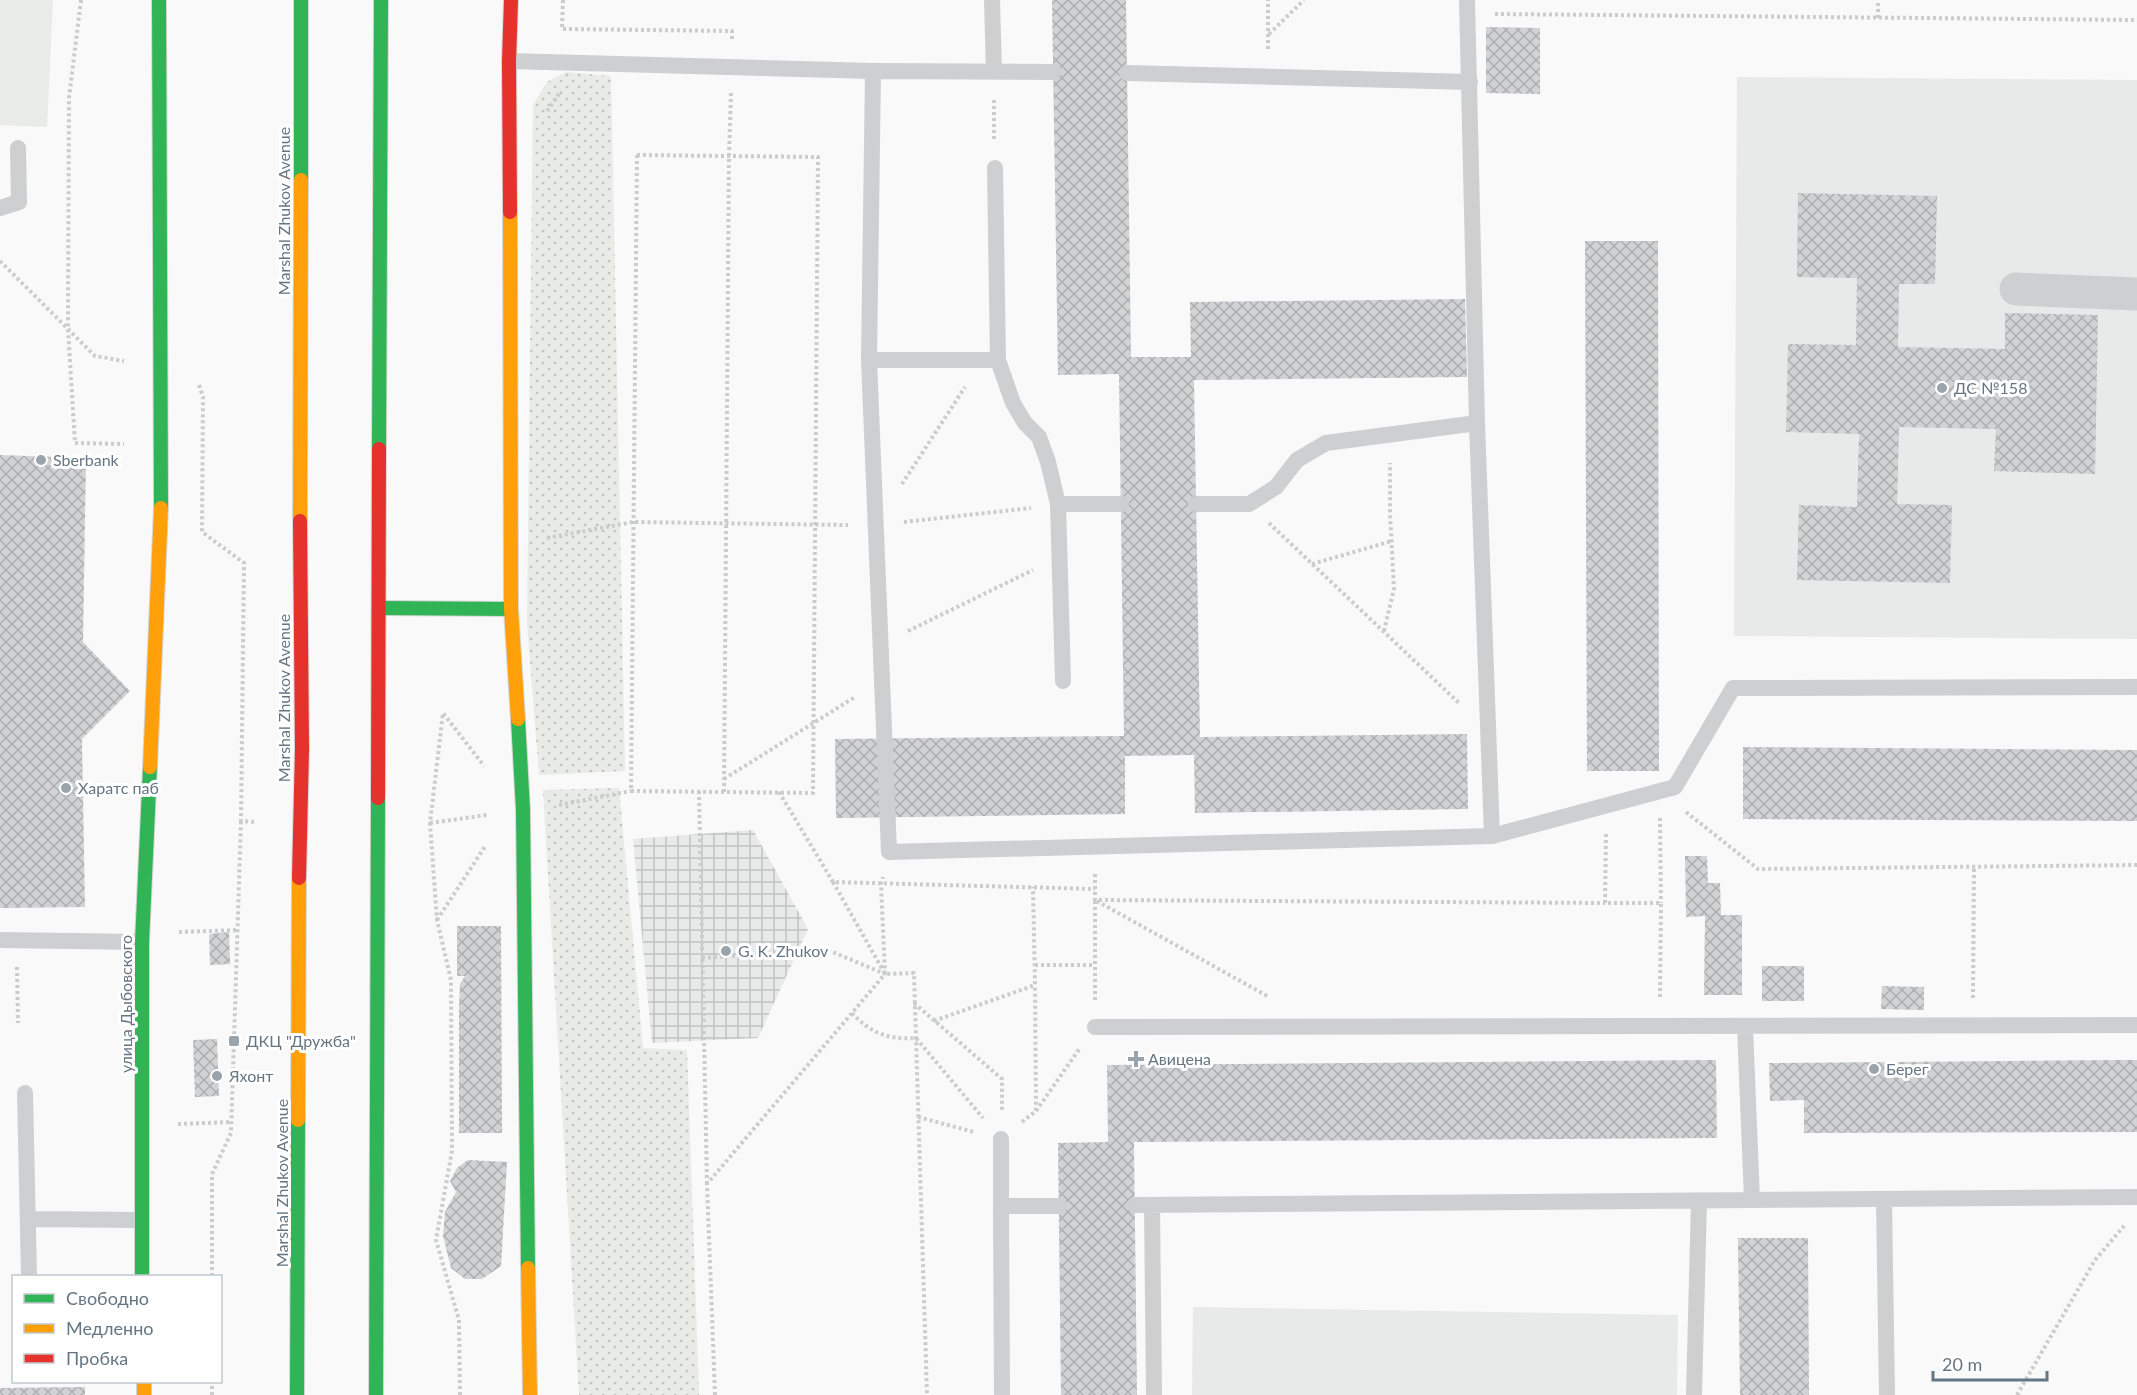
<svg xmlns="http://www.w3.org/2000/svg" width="2137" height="1395" font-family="Lato,sans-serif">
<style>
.built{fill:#e8e9e9}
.industrial{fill:url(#industrial-grid)}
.grass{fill:url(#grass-dots)}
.garden{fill:#e8ebe6}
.building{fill:url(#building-cross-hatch)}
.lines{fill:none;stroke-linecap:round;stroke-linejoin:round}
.fast-casing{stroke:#d5d6d7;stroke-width:16}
.slow-casing{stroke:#d5d6d7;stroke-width:16}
.jam-casing{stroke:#d5d6d7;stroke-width:16}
.path{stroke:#cbcccd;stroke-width:4;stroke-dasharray:3 3;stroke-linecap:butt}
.lane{stroke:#cecfd0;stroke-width:16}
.street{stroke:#cecfd0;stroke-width:33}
.fast{stroke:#30b455;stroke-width:14}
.slow{stroke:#ff9f0a;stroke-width:14}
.jam{stroke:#e5322d;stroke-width:14}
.poi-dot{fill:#99a4ac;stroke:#fff;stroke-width:2}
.labels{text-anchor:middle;stroke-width:6;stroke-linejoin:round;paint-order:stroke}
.street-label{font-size:16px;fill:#657683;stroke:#fff}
.poi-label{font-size:16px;fill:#657683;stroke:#fff;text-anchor:start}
</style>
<defs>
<pattern id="industrial-grid" width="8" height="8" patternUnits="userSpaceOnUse" patternTransform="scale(1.5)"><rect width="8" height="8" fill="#e8e9e9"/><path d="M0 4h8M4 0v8" fill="none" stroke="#c0c1c2"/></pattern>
<pattern id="grass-dots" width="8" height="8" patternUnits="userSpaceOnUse" patternTransform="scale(1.5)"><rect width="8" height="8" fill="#e8ebe6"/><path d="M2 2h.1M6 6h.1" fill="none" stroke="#c0c3c0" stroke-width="1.8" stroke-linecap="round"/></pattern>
<pattern id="building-cross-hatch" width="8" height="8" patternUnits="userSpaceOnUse" patternTransform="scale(1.5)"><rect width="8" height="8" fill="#d0d2d3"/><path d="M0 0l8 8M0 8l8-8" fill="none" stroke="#acafb1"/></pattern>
</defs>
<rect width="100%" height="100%" fill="#f9f9f9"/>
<path class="built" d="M1737,77L2137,80V639L1734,636Z
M1193,1307L1678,1315L1677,1395H1192Z"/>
<path class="industrial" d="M753,830L808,929L758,1038L652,1043L633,839Z"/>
<path class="grass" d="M566,72L611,76L625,771L539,775L527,622L533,105L547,82Z
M619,788L643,1048L687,1050L699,1395H579L543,790Z"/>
<path class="garden" d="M0,0H53L47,127L0,125Z"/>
<path class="building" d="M1052,0H1126L1131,357H1191L1190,302L1465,299L1467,377L1194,380L1200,737L1467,734L1468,809L1195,813L1194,755L1125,756V814L836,818L835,739L1124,736L1119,374L1058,375Z
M1486,27L1540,28V94L1486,93Z
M1798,193L1937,196L1935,284H1899L1898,347L2005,349V313L2098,315L2095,474L1994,471L1996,429L1899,427L1897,504L1952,505L1950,583L1797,580L1799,505L1857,507L1859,434L1786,432L1788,344L1856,345L1857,278L1797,277Z
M1585,241H1658L1659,771H1587Z
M0,455L86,458L83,642L130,691L82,739L85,907L0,908Z
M1743,747L2137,750V821L1743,819Z
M1685,856H1707L1708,883H1720L1721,915H1742V995H1704L1705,916L1686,917Z
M457,926H501L502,1133H459V1007L460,984L465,976H457Z
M229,932L230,964L210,965L209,934Z
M1762,966H1804V1001H1762Z
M1882,986L1924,987V1010L1881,1009Z
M217,1039L219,1096L195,1097L193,1040Z
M1716,1060L1717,1138L1134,1142L1137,1395H1061L1058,1143L1108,1142L1107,1065Z
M2125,1060H2137V1132L1804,1133V1100L1770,1101L1769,1063Z
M468,1160L507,1162L501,1266L482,1279H465L451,1268L443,1236L445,1212L456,1192L450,1181L457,1168Z
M1738,1238H1808L1809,1395H1740Z
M85,1387V1395H0V1388Z"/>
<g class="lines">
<defs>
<path id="fast" d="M159,0L161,508
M301,180V0
M379,449L381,0
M379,608L511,609
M518,719L523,810L528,1268
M142,1276V942L150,767
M297,1395L298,1120
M376,1395L378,798"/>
<path id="slow" d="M510,212L511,609L518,719
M300,521L301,180
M150,767L161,508
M298,1120L299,878
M528,1268L530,1395
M144,1382V1395"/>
<path id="jam" d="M510,212L509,61L511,0
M378,798L379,449
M299,878L302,749L300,521"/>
</defs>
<use href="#fast" class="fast-casing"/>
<use href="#slow" class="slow-casing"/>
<use href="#jam" class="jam-casing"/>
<path class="path" d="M81,0L69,98L68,329L75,443L124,444
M563,0L562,29L732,31V41
M1495,14L2137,20
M1878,18V0
M1269,34L1304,0
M1268,49V0
M994,100V140
M547,111L561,91
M637,155L818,157L813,793L631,791Z
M0,261L95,356L124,361
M199,385L203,397L202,532L244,563L241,821L257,822
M902,484L965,387
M904,522L1031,508
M1269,523L1460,704
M547,538L633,522L848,525
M1312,564L1392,541
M908,631L1033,570
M1384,631L1394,589L1390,513V463
M724,779L855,697
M699,791L707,1183
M724,792L729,156L731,93
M779,792L833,882L1095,889
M559,805L631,791
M1686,812L1758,869L2137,865
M1660,818L1661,903
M430,823L487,815
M1606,834L1605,903H1661L1660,999
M1095,874V900L1605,903
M833,882L885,974L914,973L927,1395
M437,920L486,845
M179,932L238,930
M702,958L828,950L885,974
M1035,965H1095
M17,967L18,1023
M1973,998L1974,866
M1095,1000V900L1269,997
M914,1003L1002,1079V1111
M852,1013C870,1033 889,1040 916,1038L983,1118
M934,1021L1035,985L1033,887
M1036,1111L1080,1048
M918,1117L974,1132
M1022,1122L1036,1111L1035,985
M178,1124L232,1122
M212,1276V1174L231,1133L241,821
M212,1395V1382
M460,1395L459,1320L436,1240L452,1151L451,980L437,920L430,823L443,713L484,766
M715,1395L707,1184L885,974L881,884L883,877
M2017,1395L2095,1260L2124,1226"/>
<path class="lane" d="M992,0L994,72
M1467,0L1477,423L1492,836
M509,61L873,71L1053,72
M873,71L869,360L889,852L1492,836L1675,787L1733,688L2137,687
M1127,73L1470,82
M995,168L998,360L1013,403L1025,423L1039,437L1048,462L1058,504L1063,681
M0,208L19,202L18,148
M869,360H998
M1058,504H1121
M1196,504H1249L1276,487L1297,460L1326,443L1477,423
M0,940L142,942
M1095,1027L2137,1025
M1745,1027L1752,1200
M25,1093L29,1276
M1884,1199L1887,1395
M1135,1205L2137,1197
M1152,1205L1154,1395
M1001,1206V1139
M28,1219L141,1220
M1002,1395L1001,1206H1059
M1694,1395L1699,1201"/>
<path class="street" d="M2016,289L2137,294"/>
<use href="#fast" class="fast"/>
<use href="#slow" class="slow"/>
<use href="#jam" class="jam"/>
</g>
<g class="poi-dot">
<circle cx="1942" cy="388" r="6"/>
<circle cx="41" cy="460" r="6"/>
<circle cx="66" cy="788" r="6"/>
<circle cx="726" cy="951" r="6"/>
<rect x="228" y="1035" width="12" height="12" rx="3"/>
<path d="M1133 1050h6v6h6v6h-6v6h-6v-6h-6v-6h6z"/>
<circle cx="1874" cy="1069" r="6"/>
<circle cx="217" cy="1076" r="6"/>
</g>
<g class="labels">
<g class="street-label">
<text transform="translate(284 211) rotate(-90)" y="6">Marshal Zhukov Avenue</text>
<text transform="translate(284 698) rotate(-90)" y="6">Marshal Zhukov Avenue</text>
<text transform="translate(126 1004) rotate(-90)" y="6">улица Дыбовского</text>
<text transform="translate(282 1183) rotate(-90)" y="6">Marshal Zhukov Avenue</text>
</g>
<g class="poi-label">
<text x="1954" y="394">ДС №158</text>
<text x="53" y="466">Sberbank</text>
<text x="78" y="794">Харатс паб</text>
<text x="738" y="957">G. K. Zhukov</text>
<text x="246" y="1047">ДКЦ "Дружба"</text>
<text x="1148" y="1065">Авицена</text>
<text x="1886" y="1075">Берег</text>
<text x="229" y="1082">Яхонт</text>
</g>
</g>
<rect x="12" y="1275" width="210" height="108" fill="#ffffff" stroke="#c1c8cd" stroke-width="1.5"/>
<rect x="24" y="1294" width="30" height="9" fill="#30b455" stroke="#c1c8cd" stroke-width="1.5"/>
<text x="66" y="1305" font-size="18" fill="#657683">Свободно</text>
<rect x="24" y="1324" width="30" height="9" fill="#ff9f0a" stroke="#c1c8cd" stroke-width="1.5"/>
<text x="66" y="1335" font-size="18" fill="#657683">Медленно</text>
<rect x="24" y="1354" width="30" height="9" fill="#e5322d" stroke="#c1c8cd" stroke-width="1.5"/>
<text x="66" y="1365" font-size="18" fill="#657683">Пробка</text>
<path d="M1933 1371v9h114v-9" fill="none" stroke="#657683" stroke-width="3"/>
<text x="1942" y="1371" font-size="18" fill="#657683" stroke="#ffffff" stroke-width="4.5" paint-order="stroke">20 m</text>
</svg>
